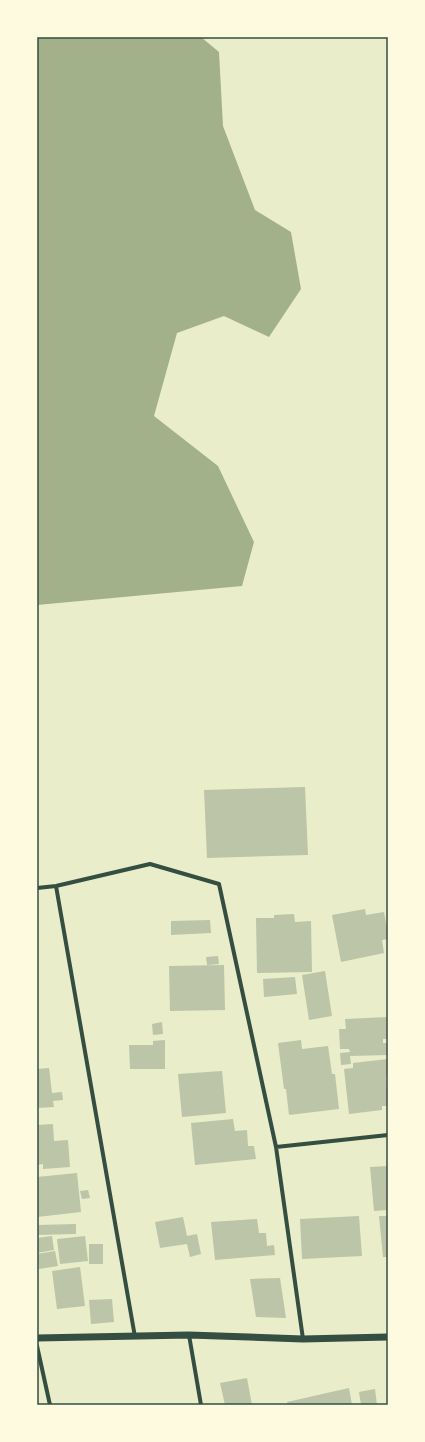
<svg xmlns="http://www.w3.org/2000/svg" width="425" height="1442" font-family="'Source Sans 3',sans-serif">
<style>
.water{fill:#a3b18a}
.building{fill:#bcc5a7}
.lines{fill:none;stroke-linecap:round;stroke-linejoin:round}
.minor{stroke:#344e41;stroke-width:4}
.tertiary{stroke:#344e41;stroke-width:7}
.neatline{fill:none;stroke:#344e41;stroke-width:1.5}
</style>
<rect width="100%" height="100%" fill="#e9edc9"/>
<path class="water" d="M37,37H201L219,52L223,126L255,210L291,232L301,289L269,337L224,316L177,333L154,416L218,466L254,542L242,586L37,605Z"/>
<path class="building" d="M305,787L308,855L207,858L204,790Z
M365,909L366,915L384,912L388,934V939L382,940L384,953L341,962L332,915Z
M294,914L295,922L311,921L312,972L257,973L256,918H274V915Z
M210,920L211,933L171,935V921Z
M218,956L219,964L207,965L206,957Z
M224,965L225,1010L170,1011L169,966Z
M325,971L332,1016L309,1020L302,975Z
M295,977L297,994L264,997L263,979Z
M388,1017V1039H383V1043H388V1055L350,1056L351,1064L341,1065L340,1053L350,1052L349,1049H340L339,1029H346L345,1019Z
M162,1022L163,1034L153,1035L152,1024Z
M165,1040V1069H130L129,1045H153V1041Z
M301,1040L302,1049L328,1046L332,1074H335L339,1109L289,1115L286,1089H284L278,1043Z
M388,1059V1075H386L388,1106H382V1110L349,1114L344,1069L353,1068V1063Z
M49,1068L52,1093L62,1092L63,1100L53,1101L54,1107L37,1108V1069Z
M222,1071L226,1113L182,1117L178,1074Z
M233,1119L235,1131L247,1130L248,1146H254L256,1159L195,1165L191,1123Z
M53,1124L54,1141L68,1140L70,1167L43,1169V1164L37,1165V1125Z
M388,1166V1210L374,1211L370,1167Z
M77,1173L81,1212L37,1217V1177Z
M88,1190L90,1198L82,1199L80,1191Z
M359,1216L362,1256L302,1259L300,1219Z
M379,1216H388V1257H383Z
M183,1217L187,1236L197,1234L201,1254L190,1257L187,1244L160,1248L155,1222Z
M257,1219L259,1233H266L267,1246L274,1245L275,1255L215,1260L211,1222Z
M76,1224V1234L37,1235V1225Z
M52,1236L54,1250L37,1253V1238Z
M85,1236L88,1261L60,1264L57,1239Z
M89,1244H103V1264H89Z
M55,1251L58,1266L39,1269L37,1254Z
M80,1267L85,1306L57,1309L52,1271Z
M280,1278L286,1318L256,1317L250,1279Z
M112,1299L114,1322L91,1324L89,1300Z
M247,1378L252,1405H225L220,1383Z
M349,1388L352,1405H288L287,1402Z
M375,1389L377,1405H361L359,1392Z"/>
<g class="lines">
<path class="minor" d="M56,886L135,1337
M37,888L56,886L150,864L219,884L276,1147L303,1339
M276,1147L388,1135
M189,1335L201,1405
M37,1346L50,1405"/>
<path class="tertiary" d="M37,1338L189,1335L303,1339L388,1337"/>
</g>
<rect width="425" height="1442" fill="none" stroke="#fefae0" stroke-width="76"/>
<rect x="38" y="38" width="349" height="1366" class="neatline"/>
</svg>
